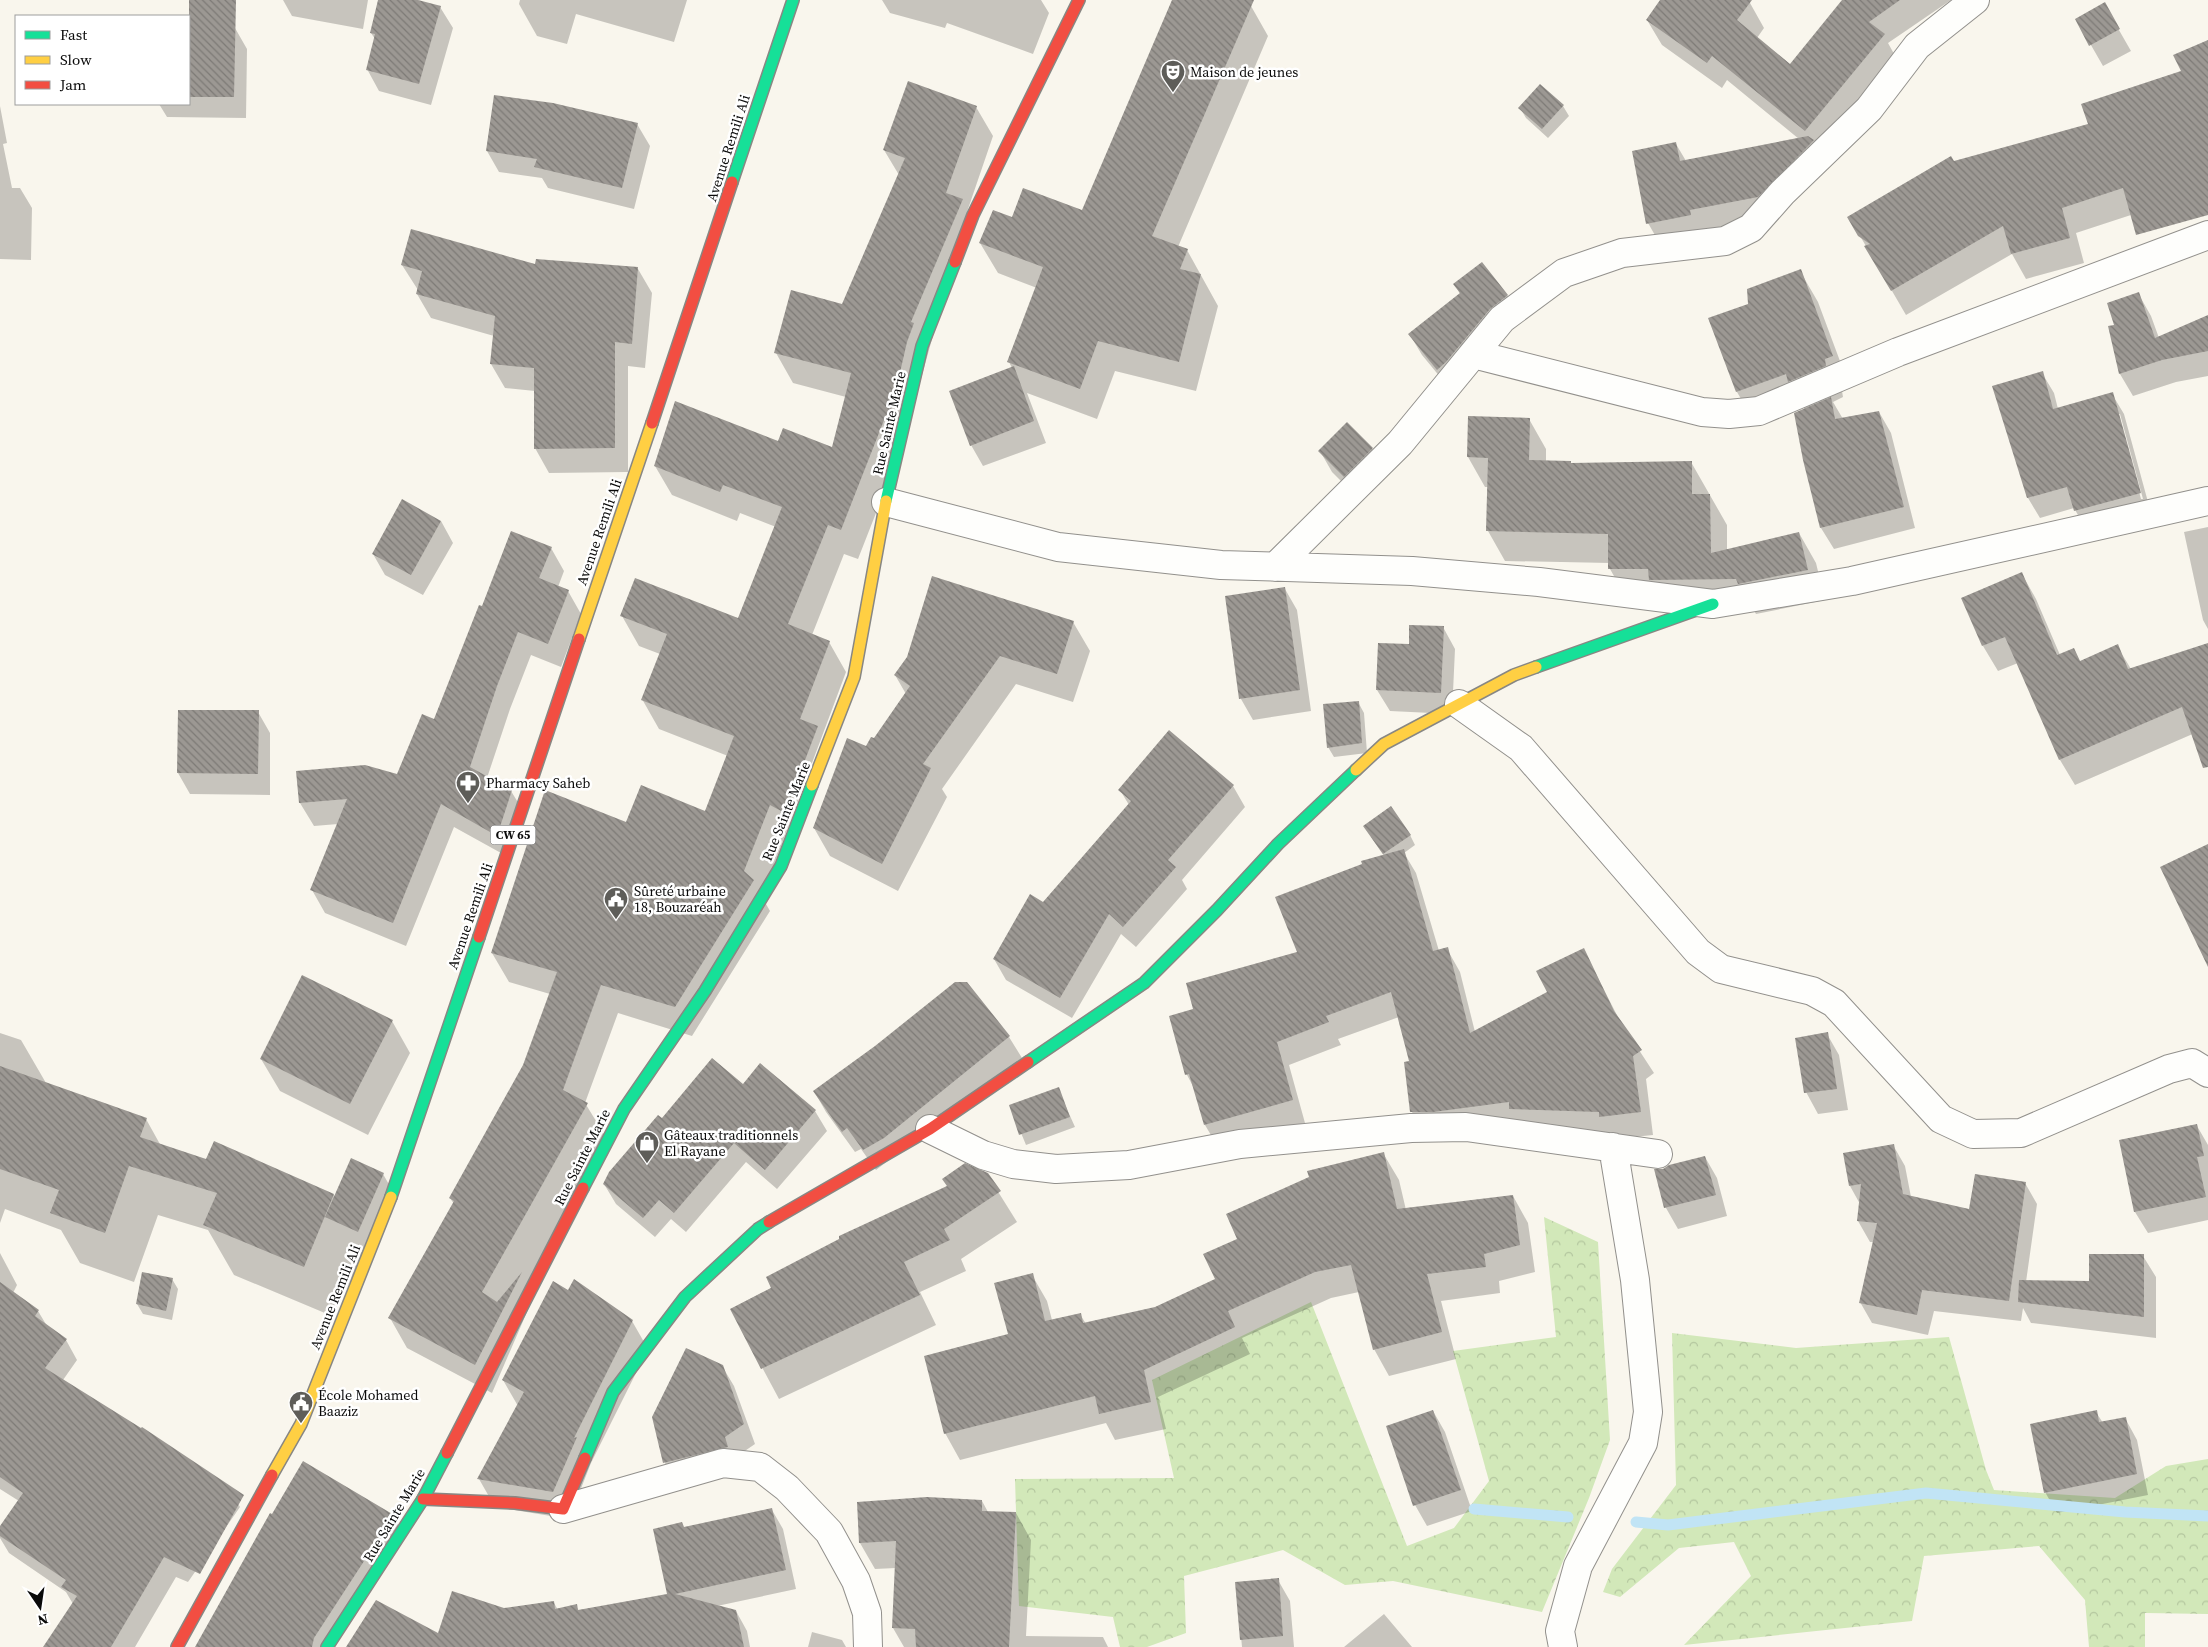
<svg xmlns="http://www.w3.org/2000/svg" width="2208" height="1647" font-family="'Source Serif 4',serif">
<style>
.forest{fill:url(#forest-crowns)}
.shadow{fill:#0003;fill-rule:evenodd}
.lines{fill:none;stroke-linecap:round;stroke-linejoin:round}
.stream{stroke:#c1e4f5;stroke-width:11}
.building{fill:url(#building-back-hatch)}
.street-casing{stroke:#92908c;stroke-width:30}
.fast-casing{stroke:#888783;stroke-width:14}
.slow-casing{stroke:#888783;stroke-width:14}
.jam-casing{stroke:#888783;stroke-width:14}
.street{stroke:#fefefc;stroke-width:28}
.fast{stroke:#16e098;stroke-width:11}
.slow{stroke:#ffcf43;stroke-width:11}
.jam{stroke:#f24e42;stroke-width:11}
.labels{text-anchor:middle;stroke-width:5;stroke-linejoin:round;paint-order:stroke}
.shield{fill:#fff;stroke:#545454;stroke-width:1}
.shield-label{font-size:12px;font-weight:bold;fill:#0a0a0a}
.poi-label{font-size:14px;fill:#0a0a0a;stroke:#fff;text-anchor:start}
.street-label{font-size:14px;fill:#0a0a0a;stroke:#fff}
</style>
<defs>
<pattern id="forest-crowns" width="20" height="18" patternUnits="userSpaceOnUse" patternTransform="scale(1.25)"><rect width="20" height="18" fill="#d2e8b9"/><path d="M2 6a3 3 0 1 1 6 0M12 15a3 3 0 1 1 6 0" fill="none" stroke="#b3c69e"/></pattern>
<pattern id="building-back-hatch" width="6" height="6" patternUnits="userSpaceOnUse" patternTransform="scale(1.25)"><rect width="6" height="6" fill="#9c9893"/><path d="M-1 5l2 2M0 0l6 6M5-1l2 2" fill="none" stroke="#7d7a76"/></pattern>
</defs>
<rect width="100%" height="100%" fill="#f9f6ed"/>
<path class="forest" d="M1544,1217L1598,1242L1610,1440L1589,1498L1542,1612L1393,1581L1345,1585L1283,1550L1184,1576L1186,1633L1147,1647H1120L1113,1617L1019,1606L1015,1479L1174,1478L1152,1380L1311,1302L1407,1546L1454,1528L1489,1481L1453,1351L1556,1337Z
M1672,1333L1796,1348L1949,1337L1986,1470L1994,1490L2115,1498L2166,1466L2208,1459V1614L2145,1613V1647H2089L2085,1600L2039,1546L1924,1556L1912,1621L1684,1645L1751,1576L1734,1542L1679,1548L1620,1597L1603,1592L1612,1569L1676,1485Z"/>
<path class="shadow" d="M283,0H368L363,29L292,16Z
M379,0H413L440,7L453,28L431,105L379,91L367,69L375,39L371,33Z
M520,0H687L674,42L576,14L567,44L537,36L519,4Z
M882,0H1041L1049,13L1033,54L947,23L945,28L890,13Z
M1174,0H1236L1251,6L1268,36L1178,247L1187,250L1218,306L1196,391L1115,371L1097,419L1027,393L1046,443L983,466L971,445L1012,368L1009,362L1037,288L998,273L980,243L1013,218L1083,211Z
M1662,0H1746L1750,3L1764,28L1757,38L1791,65L1843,0H1951L1888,43L1898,61L1770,218L1701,231L1660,244L1648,223L1676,144L1686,161L1799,139L1727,80L1722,88L1662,45L1647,20Z
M2104,4L2131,51L2103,66L2076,19Z
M189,28H235L247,49L246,118L167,117L159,104H189Z
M2208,41V199L2134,214L2076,233L2084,263L2026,279L2012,254L1906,315L1849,217L1954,163L2089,125L2182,72Z
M0,106L7,143L3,144L12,188H20L32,208L31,260L0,259Z
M1563,106L1569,116L1548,138L1526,118L1520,108Z
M976,107L993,136L968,209L903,444L858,559L844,554L812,635L829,642L846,672L762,897L770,911L692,1036L618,1013L585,1103L604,1134L492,1393L407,1348L390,1318L454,1204L450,1198L524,1065L550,994L509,982L492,953L626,823L705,813L728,756L659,729L642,699L660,654L639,646L622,616L739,620L776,527L740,513L737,521L672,495L655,466L779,442L833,449L846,397L793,383L776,353L843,305L899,175L884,150Z
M637,124L650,146L634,209L548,188L542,178L499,172L487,151Z
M1482,264L1507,295L1519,316L1450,389L1422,355L1410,335L1460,294L1455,284Z
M402,265H536L638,269L652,293L645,368L628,366V472L549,473L535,448V391L505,388L491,364L494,336L431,318L417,294L418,290Z
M1800,271L1818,302L1850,388L1842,391L1843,397L1833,402L1843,419L1879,412L1891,433L1915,528L1834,549L1821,528L1804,459L1805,410L1803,406L1755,423L1737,392L1709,319L1749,305Z
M2138,293L2151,316L2159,338L2208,317V376L2176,382L2133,396L2120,374L2116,325Z
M2042,373L2054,393L2058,409L2112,394L2124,414L2151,513L2087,531L2074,508L2040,518L2028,498L1994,386ZM2118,414H2120L2143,499H2141Z
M1529,419L1546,449V461L1571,464L1691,462L1727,525V551L1799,533L1816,563L1825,600L1756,614L1753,609L1627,599L1610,569V563L1505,561L1488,531L1489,487H1485L1468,457Z
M1372,449L1384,470L1357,497L1332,472L1320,451Z
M441,521L453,543L423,595L385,575L373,554Z
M2208,527V629L2203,620L2184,532Z
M551,548L564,571L558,587L568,591L581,614L561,667L531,655L510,709L487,778L511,791L525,814L510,858L454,827L406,946L325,913L312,890L338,824L314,826L300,803L298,772L397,776L435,721L482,607Z
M2022,574L2036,599L2060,655L2073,649L2080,662L2117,646L2131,669L2208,652V744L2195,733L2075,785L2060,760L2018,663L1998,671L1983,646Z
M1285,589L1297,610L1311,711L1253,720L1241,699Z
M1073,622L1090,651L1073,702L1016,684L942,789L947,797L898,891L830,856L814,828L867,747L874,740L906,694L895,675Z
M1443,627L1455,649L1452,714L1390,711L1377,690L1410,645Z
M1358,702L1364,713L1367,753L1334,757L1328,747Z
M258,712L270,733V795L190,794L178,773Z
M1233,786L1245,807L1182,880L1187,889L1136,947L1121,934L1072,1018L1006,980L994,959L1129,805L1120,790Z
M1410,835L1415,845L1404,853L1416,873L1439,951L1447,949L1460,972L1475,1032L1548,993L1583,949L1620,1021L1654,1073L1646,1079L1653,1135L1614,1139L1425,1135L1412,1112L1410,1062L1399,1017L1338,1039L1341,1045L1289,1065L1305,1123L1218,1147L1205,1125L1195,1090L1187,1075L1170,1017L1195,1010L1298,953L1384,856L1371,837Z
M967,983L1009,1037L1022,1058L876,1170L861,1149L855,1152L826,1112L814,1091Z
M392,1021L410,1053L368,1135L280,1091L261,1059Z
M0,1033L21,1040L46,1083L146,1119L161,1146L207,1161L334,1195L335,1197L383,1174L395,1195L332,1316L234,1275L208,1230L158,1215L134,1282L80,1263L61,1230L5,1209L0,1223Z
M1827,1034L1839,1055L1848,1110L1818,1114L1806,1092Z
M743,1085L815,1111L827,1131L777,1189L746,1162L686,1232L671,1219L655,1237L616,1204L604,1184L662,1120Z
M1058,1089L1075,1127L1026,1145L1010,1106Z
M2197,1126L2208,1145V1220L2148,1233L2135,1212L2121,1141Z
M1893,1145L1905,1166L1911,1197L1970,1211L2025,1183L2037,1204L2026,1282L2090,1283L2143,1256L2156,1277V1338L2031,1323L2023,1308L2021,1321L1934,1311L1928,1335L1872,1323L1860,1302L1874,1242H1870L1858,1221L1860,1204L1850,1186L1844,1154Z
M1383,1153L1399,1180L1406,1210L1513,1196L1528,1223L1535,1272L1499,1281L1500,1293L1441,1301L1456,1359L1389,1376L1374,1349L1359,1292L1331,1298L1242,1338L1250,1354L1158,1397L1166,1429L1115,1440L1106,1423L960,1460L945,1433L1009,1335L1032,1275L1047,1301L1052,1320L1080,1314L1086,1324L1155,1308L1217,1280L1239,1239Z
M1705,1157L1717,1178L1727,1216L1678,1229L1666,1208L1656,1170H1664Z
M987,1174L1017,1222L961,1259L966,1271L920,1292L936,1325L779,1399L731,1309Z
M0,1253L17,1285L13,1293L38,1311L47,1326L66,1340L77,1360L63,1380L228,1486L240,1507L188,1582L176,1577L135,1647H45L73,1604L66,1592L9,1553L0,1538V1528L19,1501L0,1489Z
M172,1279L178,1289L172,1320L143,1314L137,1304Z
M568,1291L632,1321L648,1349L591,1463L569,1519L495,1507L479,1479L518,1406L503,1380Z
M722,1366L734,1386L755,1444L736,1457L676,1482L665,1463L653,1417Z
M1433,1411L1445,1432L1472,1511L1427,1526L1415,1505Z
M2096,1412L2103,1423L2125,1418L2137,1440L2148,1495L2057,1513L2045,1492Z
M982,1501L988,1512L1016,1513L1031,1540L1026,1636L1103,1637L1108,1647H904L893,1628L896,1568L875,1569L860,1543Z
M772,1510L783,1529L796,1589L717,1606L736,1611L747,1631L750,1647H361L438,1638L504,1609L554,1603L558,1610L576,1606L579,1611L669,1595L685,1528Z
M393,1516L404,1536L326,1647H196Z
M1278,1580L1290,1601L1294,1647H1242L1236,1583Z
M1384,1614L1412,1647H1344Z
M812,1632L842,1640L846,1647H808Z"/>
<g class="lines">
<path class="stream" d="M1474,1509L1568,1517
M1636,1522L1668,1525L1926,1493L2125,1512L2208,1516"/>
</g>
<path class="building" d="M189,0H236L234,97H189Z
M378,0H418L441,6L419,84L366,70L375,34L370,33Z
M1172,0H1254L1152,236L1188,249L1180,269L1201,274L1179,362L1098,341L1080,389L1007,362L1043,267L979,243L993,210L1012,217L1023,188L1082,210Z
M1660,0H1752L1737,20L1790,64L1842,0H1900L1869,22L1885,34L1805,131L1712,56L1707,63L1646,20Z
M2105,2L2120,29L2089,46L2075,19Z
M2208,40V215L2136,235L2123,188L2062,208L2070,238L2011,254L2003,226L1891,291L1864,246L1870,244L1858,236L1847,217L1951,156L1954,161L2088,124L2081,104L2181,71L2173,55Z
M908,81L977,106L946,193L963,199L911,322L914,323L907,342L890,416L886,415L841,530L828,525L788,624L830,641L800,719L818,726L785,813L770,805L744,871L754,880L675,1007L601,985L563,1090L588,1103L482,1292L497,1302L522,1272L475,1365L388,1318L454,1201L449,1198L523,1065L557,972L491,953L545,790L626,822L641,785L705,811L734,736L641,700L667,634L620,616L635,578L738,618L782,507L723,485L720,492L654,466L675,401L778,441L783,428L832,447L851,373L774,353L791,290L842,304L905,158L883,150Z
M1540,84L1564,105L1542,129L1518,108Z
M494,95L553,103L638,123L622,188L534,167L537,159L486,151Z
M1808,136L1814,140L1758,197L1690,210L1691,215L1646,224L1632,151L1676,142L1680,161Z
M411,229L535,264L536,259L638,267L632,344L615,342V448L534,449V368L490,364L495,316L416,294L422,271L401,265Z
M1482,262L1508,295L1490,309L1446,362L1437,370L1408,334L1460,293L1453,284Z
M1801,269L1833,356L1825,359L1826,366L1788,382L1786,374L1736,392L1708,318L1748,304L1747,289Z
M2139,292L2155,338L2208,315V351L2162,360L2119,374L2108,326L2114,325L2107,303Z
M1014,366L1034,421L970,446L949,391Z
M2043,371L2053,409L2113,392L2141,493L2074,511L2067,487L2027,498L1992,386Z
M1831,397L1835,419L1879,411L1904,507L1820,528L1803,460L1794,413Z
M1468,416L1530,418L1529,460L1571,461V463L1692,461V494H1710L1711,553L1799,532L1808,570L1738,584L1736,579L1649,580L1648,569H1608V534L1486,531L1488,458L1467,457Z
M1347,422L1373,448L1344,477L1318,451Z
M402,499L441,521L411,575L372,554Z
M511,531L552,547L539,578L569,590L548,644L518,632L497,686L470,767L512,790L497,836L441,804L393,923L310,890L347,799L299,803L296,771L365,765L397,774L422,714L434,719L479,605L482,606Z
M2022,572L2057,655L2074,648L2080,661L2118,644L2128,669L2208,643V767L2203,768L2182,707L2059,760L2005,637L1982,646L1961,598Z
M932,576L1074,621L1057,674L1000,656L923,764L931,768L882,864L813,828L847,738L866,746L871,737L874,738L910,686L894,675L907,657Z
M1285,587L1300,690L1239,699L1225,596Z
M1409,625L1444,626L1441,693L1376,690L1378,643L1409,644Z
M1359,701L1362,743L1327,748L1323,704Z
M178,710H259L258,774L177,773Z
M1169,730L1234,785L1168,860L1176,867L1123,927L1109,914L1060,998L993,959L1030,894L1043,902L1131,801L1118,790Z
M1391,806L1411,835L1383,854L1363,826Z
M2208,844V967L2160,867Z
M1404,849L1433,951L1448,947L1470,1033L1547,992L1536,971L1584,948L1614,1011L1642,1050L1633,1056L1641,1112L1599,1117V1112L1509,1109V1102L1433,1112H1410L1404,1062L1409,1061L1391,992L1326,1016L1329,1022L1277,1042L1293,1100L1204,1125L1189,1074L1185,1075L1169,1016L1193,1009L1186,983L1297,952L1275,897L1362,864L1361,861Z
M302,975L393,1020L350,1104L260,1059Z
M955,982H967L1010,1036L884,1138L863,1150L847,1128L842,1132L813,1091L875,1046Z
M1828,1032L1837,1089L1804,1093L1795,1038Z
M712,1058L743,1084L760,1063L816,1110L765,1170L734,1143L674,1213L659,1200L643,1218L603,1184L609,1172L658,1115L662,1118Z
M0,1066L147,1118L140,1137L206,1159L214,1141L334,1194L304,1267L203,1225L217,1193L129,1166L105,1233L50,1213L59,1190L0,1169Z
M1059,1087L1070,1117L1019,1135L1009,1105Z
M2197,1124L2204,1156L2197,1157L2206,1197L2134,1212L2119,1140Z
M1894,1144L1903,1194L1969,1209L1975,1174L2026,1182L2009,1301L1922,1290L1917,1315L1859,1303L1877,1223L1857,1221L1861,1184L1849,1186L1843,1153Z
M1384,1152L1397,1209L1513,1195L1520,1245L1484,1254L1486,1267L1427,1274L1442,1332L1373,1350L1351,1265L1315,1272L1228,1311L1235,1327L1144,1370L1151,1402L1099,1414L1095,1396L944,1434L924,1356L1008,1334L994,1283L1033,1273L1045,1321L1081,1313L1083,1323L1155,1307L1215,1279L1203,1254L1237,1239L1226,1214L1309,1177L1307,1171Z
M1705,1156L1716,1195L1664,1208L1654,1169H1663L1669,1165Z
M351,1158L384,1173L358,1232L325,1217Z
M965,1163L988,1173L1001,1191L944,1229L950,1240L904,1262L920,1295L761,1369L730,1309L771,1288L766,1277L839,1239V1236L947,1186L942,1179Z
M2089,1254H2144V1317L2018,1302L2019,1280L2089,1281Z
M142,1272L173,1278L166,1311L136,1304Z
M574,1279L633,1320L574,1438L577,1437L553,1492L477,1479L524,1392L502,1380L553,1281L568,1290Z
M0,1282L39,1310L35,1316L67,1339L45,1368L141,1428L142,1427L244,1495L200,1574L164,1557L111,1647H43L77,1596L61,1587L66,1580L0,1536V1526L23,1493L0,1477Z
M686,1348L723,1365L744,1424L725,1437L728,1447L663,1463L652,1417Z
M1433,1410L1461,1490L1413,1506L1386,1426Z
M2097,1410L2099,1422L2126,1417L2137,1474L2044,1493L2030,1424Z
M303,1461L394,1515L314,1638L312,1647H195L270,1513L272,1514Z
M927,1497L982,1500V1511L1016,1512L1009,1647H916L915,1629L892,1628L896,1541L859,1543L857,1502Z
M772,1508L786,1570L675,1594L736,1610L744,1647H346L376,1600L438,1633L452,1591L504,1608L554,1601L555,1609L577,1604L578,1610L667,1594L653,1529L682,1522L684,1527Z
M1279,1578L1283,1636L1240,1640L1235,1582Z"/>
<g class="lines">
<defs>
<path id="street" d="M1473,354L1702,412L1729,414L1759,411L1898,352L2208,235
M886,502L1058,547L1221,565L1412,571L1539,582L1713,604L1852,581L2208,501
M1275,567L1400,443L1502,319L1564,273L1622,253L1725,241L1751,228L1782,193L1869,109L1917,46L1975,0
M1459,704L1521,748L1698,952L1721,969L1812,991L1834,1003L1941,1119L1973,1134L2021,1133L2169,1069L2192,1063L2208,1073
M930,1129L983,1155L1013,1164L1056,1169L1129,1165L1240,1144L1411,1128L1466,1127L1658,1154
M563,1509L723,1463L760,1467L787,1488L829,1532L856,1581L867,1613L868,1647
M1563,1647L1560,1631L1578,1566L1643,1443L1648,1412L1635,1280L1613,1147"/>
<path id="fast" d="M732,182L793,0
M886,501L922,346L955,262
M1536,667L1713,604
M1028,1062L1144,983L1217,910L1278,844L1356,770
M583,1188L624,1109L705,991L781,866L812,785
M391,1197L479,937
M585,1458L613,1392L685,1297L758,1229L769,1222
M327,1647L423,1499L447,1453"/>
<path id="slow" d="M579,639L652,423
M1356,770L1384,744L1514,675L1536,667
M812,785L854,677L886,501
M272,1475L301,1424L391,1197"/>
<path id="jam" d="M955,262L973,215L1079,0
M652,423L732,182
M479,937L579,639
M769,1222L930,1129L1028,1062
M447,1453L583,1188
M423,1499L515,1503L563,1509L585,1458
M177,1647L272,1475"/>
</defs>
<use href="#street" class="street-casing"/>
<use href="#fast" class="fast-casing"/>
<use href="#slow" class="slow-casing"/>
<use href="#jam" class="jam-casing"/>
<use href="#street" class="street"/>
<use href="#fast" class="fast"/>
<use href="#slow" class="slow"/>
<use href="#jam" class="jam"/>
</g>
<defs>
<symbol id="theatre-pin" viewBox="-11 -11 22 30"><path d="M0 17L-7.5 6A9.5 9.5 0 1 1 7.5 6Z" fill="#5e5d59" stroke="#fff"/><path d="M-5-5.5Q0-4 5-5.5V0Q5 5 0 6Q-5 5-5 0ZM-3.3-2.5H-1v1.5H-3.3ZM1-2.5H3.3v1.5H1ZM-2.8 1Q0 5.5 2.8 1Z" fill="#fff"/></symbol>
<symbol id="pharmacy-pin" viewBox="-11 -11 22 30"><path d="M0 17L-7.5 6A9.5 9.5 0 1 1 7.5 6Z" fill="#5e5d59" stroke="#fff"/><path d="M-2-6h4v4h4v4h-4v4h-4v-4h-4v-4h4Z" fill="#fff"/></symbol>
<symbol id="civic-pin" viewBox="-11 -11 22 30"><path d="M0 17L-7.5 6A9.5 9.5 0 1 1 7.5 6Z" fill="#5e5d59" stroke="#fff"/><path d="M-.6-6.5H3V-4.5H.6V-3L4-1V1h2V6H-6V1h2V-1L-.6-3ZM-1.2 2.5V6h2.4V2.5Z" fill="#fff"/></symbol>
<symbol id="shop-pin" viewBox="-11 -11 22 30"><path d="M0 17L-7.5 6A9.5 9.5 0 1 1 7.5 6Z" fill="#5e5d59" stroke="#fff"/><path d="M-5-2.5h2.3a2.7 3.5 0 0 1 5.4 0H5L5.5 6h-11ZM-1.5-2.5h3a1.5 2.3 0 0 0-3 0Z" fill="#fff"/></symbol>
</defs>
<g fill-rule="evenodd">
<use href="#theatre-pin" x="1159" y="58" width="28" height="38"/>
<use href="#pharmacy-pin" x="454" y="769" width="28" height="38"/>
<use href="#civic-pin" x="602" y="885" width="28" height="38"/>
<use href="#shop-pin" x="633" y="1129" width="28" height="38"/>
<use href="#civic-pin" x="287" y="1389" width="28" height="38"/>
</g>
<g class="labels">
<rect class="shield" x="490.5" y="825.5" width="45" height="19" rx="4"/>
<g class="shield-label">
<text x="513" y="839">CW 65</text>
</g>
<g class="poi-label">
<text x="1190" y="77">Maison de jeunes</text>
<text x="486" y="788">Pharmacy Saheb</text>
<text x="634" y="896">Sûreté urbaine<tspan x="634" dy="16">18, Bouzaréah</tspan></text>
<text x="664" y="1140">Gâteaux traditionnels<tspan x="664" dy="16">El Rayane</tspan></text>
<text x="318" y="1400">École Mohamed<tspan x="318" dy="16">Baaziz</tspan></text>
</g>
<g class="street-label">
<text transform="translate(728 148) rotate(-72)" y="5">Avenue Remili Ali</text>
<text transform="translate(889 423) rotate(-77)" y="5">Rue Sainte Marie</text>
<text transform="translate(599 532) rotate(-71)" y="5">Avenue Remili Ali</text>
<text transform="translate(786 811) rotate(-68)" y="5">Rue Sainte Marie</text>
<text transform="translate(470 916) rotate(-71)" y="5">Avenue Remili Ali</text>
<text transform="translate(582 1157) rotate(-63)" y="5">Rue Sainte Marie</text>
<text transform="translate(335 1297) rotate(-68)" y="5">Avenue Remili Ali</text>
<text transform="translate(394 1515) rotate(-59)" y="5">Rue Sainte Marie</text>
</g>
</g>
<rect x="15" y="15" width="175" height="90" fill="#ffffff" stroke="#9d9d9d"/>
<rect x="25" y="31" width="25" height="8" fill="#16e098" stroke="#9d9d9d"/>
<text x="60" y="40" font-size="15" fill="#0a0a0a">Fast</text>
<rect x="25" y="56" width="25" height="8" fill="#ffcf43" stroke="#9d9d9d"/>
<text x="60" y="65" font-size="15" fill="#0a0a0a">Slow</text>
<rect x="25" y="81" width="25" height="8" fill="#f24e42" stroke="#9d9d9d"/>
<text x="60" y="90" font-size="15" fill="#0a0a0a">Jam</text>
<g transform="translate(40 1607) rotate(167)" stroke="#ffffff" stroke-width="4" paint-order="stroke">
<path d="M0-4L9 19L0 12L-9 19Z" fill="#0a0a0a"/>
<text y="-8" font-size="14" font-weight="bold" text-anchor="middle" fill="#0a0a0a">N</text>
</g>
</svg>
